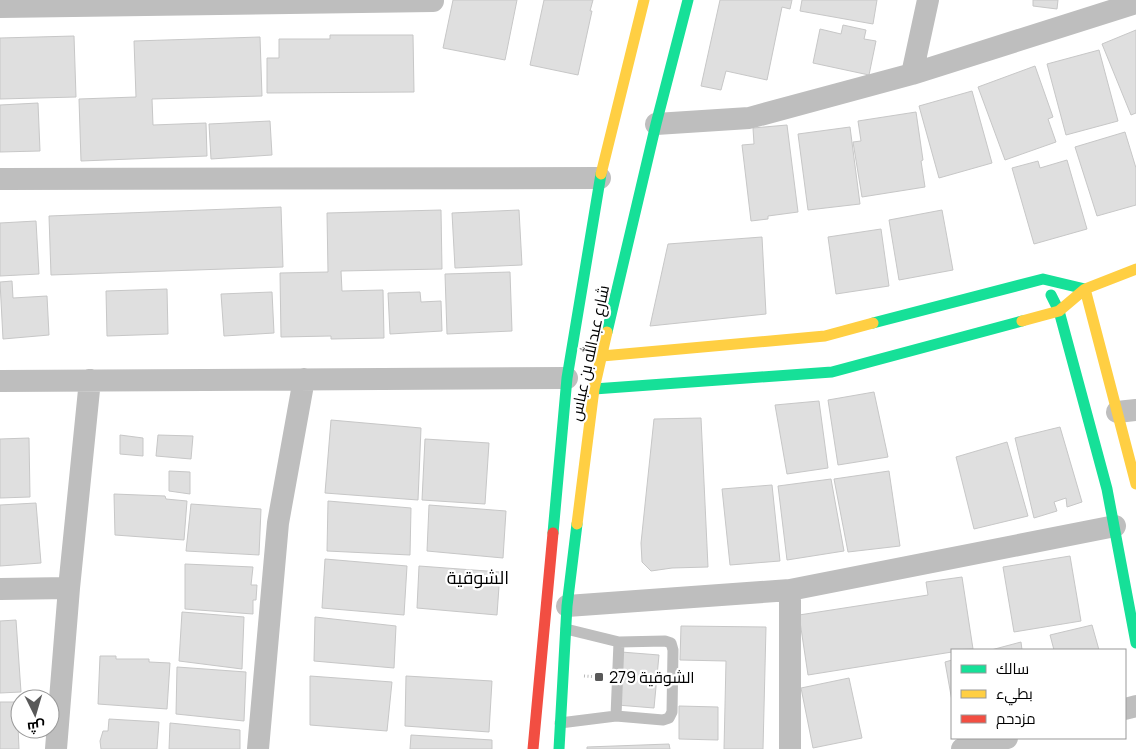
<svg xmlns="http://www.w3.org/2000/svg" width="1136" height="749" font-family="Manrope,Cairo,sans-serif">
<style>
.building{fill:#dfdfdf;stroke:#c7c7c7}
.lines{fill:none;stroke-linecap:round;stroke-linejoin:round}
.path{stroke:#b9b9b9;stroke-width:3;stroke-dasharray:1 2.5;stroke-linecap:butt}
.lane{stroke:#bebebe;stroke-width:11}
.street{stroke:#bebebe;stroke-width:22}
.fast{stroke:#16e098;stroke-width:11}
.slow{stroke:#ffcf43;stroke-width:11}
.jam{stroke:#f24e42;stroke-width:11}
.poi-dot{fill:#595959;stroke:#fff;stroke-width:2}
.labels{text-anchor:middle;stroke-width:4.5;stroke-linejoin:round;paint-order:stroke}
.street-label{font-size:16px;fill:#000;stroke:#fff}
.poi-label{font-size:16px;fill:#000;stroke:#fff;text-anchor:start}
.neighbourhood-label{font-size:18px;fill:#000;stroke:#fff}
</style>
<rect width="100%" height="100%" fill="#fff"/>
<path class="building" d="M453,0H517L505,60L443,48Z
M544,0H593L590,11H592L578,75L530,65Z
M720,0H792L790,9L782,7L767,80L726,71L721,90L701,86Z
M802,0H877L873,24L800,11Z
M1033,0H1058L1057,9L1033,6Z
M843,25L866,30L864,39L876,41L869,75L813,63L820,29L841,34Z
M1136,30V113L1131,115L1102,44Z
M330,35H413L414,92L267,93V58H279V39H330Z
M74,36L76,97L0,99V38Z
M260,37L262,96L152,99L153,125L206,123L207,156L81,161L79,99L136,97L134,41Z
M1099,50L1118,121L1066,135L1047,64Z
M1035,66L1053,117L1048,119L1056,142L1005,160L978,87Z
M972,91L992,163L939,178L919,106Z
M38,103L40,151L0,152V105Z
M916,112L923,160L921,161L925,187L862,197L853,142L861,141L858,121Z
M270,121L272,155L211,159L209,124Z
M787,125L798,212L768,216V219L751,221L742,145L754,144L753,128Z
M850,127L860,204L808,210L798,134Z
M1125,132L1136,168V205L1097,216L1075,147Z
M1067,160L1087,229L1034,244L1012,168L1038,161L1040,168Z
M281,207L283,267L51,275L49,216Z
M441,210L442,269L341,271L342,291L383,290L384,338L331,339V336L281,337L280,273L328,272L327,213Z
M519,210L522,265L455,268L452,213Z
M942,210L953,270L899,280L889,220Z
M36,221L39,274L0,276V223Z
M881,229L889,286L836,294L828,237Z
M762,237L766,314L650,326L668,244Z
M510,272L512,331L447,334L445,274Z
M12,281L13,298L47,296L49,335L3,339L0,282Z
M167,289L168,334L107,336L106,291Z
M272,292L274,333L224,336L221,294Z
M420,292L421,302L441,301L442,331L390,334L388,293Z
M874,392L888,457L838,465L828,400Z
M819,401L828,468L787,474L775,405Z
M701,418L708,567L672,568L651,571L642,562L641,543L654,419Z
M331,420L421,428L418,500L325,493Z
M1060,427L1082,502L1067,507L1066,498L1054,502L1057,511L1034,518L1015,438Z
M120,435L143,438V456L120,454Z
M158,435L193,436L191,459L156,456Z
M29,438L30,497L0,498V439Z
M425,439L489,443L485,504L422,500Z
M1007,442L1028,516L974,529L956,457Z
M169,471L190,472V494L169,491Z
M889,471L900,546L848,552L834,479Z
M831,479L844,551L787,560L778,486Z
M772,485L780,561L730,565L722,489Z
M114,494L165,496L166,499L187,501L184,540L115,535Z
M328,501L411,508L410,555L327,551Z
M36,503L41,563L0,566V505Z
M191,504L261,509L259,555L186,551Z
M429,505L506,511L503,558L427,551Z
M1070,556L1081,621L1014,632L1003,567Z
M325,559L407,566L404,615L322,608Z
M185,564L253,567L251,585H257L256,600H253V614L185,609Z
M419,566L500,572L497,615L417,608Z
M962,577L973,649L952,650V652L808,675L799,615L928,595L926,582Z
M182,612L244,617L242,669L179,661Z
M315,617L396,626L394,668L314,661Z
M16,620L21,692L0,693V621Z
M1092,625L1099,650H1054L1050,635Z
M681,626L766,627L763,749H724L726,661L680,660Z
M1021,642L1022,650H991Z
M621,652L659,655L654,708L617,705Z
M100,656H116V659H149V662L170,663L167,709L98,704Z
M952,660V701L945,662Z
M177,667L246,672L244,721L176,714Z
M310,676L392,682L387,731L310,725Z
M406,676L492,681L489,732L405,726Z
M849,678L862,738L813,748L801,688Z
M0,702H17L19,749H0Z
M679,706L718,707V740L679,739Z
M109,719L159,722L157,749H101L100,741L103,731H108Z
M170,723L240,730V749H169Z
M411,735L492,740V749H410Z
M669,744L670,749H587V747Z"/>
<g class="lines">
<path class="path" d="M584,676L599,677"/>
<path class="lane" d="M616,716L663,720L669,718L672,712L673,650L671,643L665,641L619,642
M560,723L616,716L619,642L566,629"/>
<path class="street" d="M0,7L433,1V0
M912,74L928,0
M656,124L749,118L912,74L1136,3
M0,179L600,178
M0,381L567,378
M1117,412L1136,410
M0,589L69,588
M567,606L790,590L1115,526
M1125,709L1136,706
M56,749L69,588L90,380
M258,749L278,523L304,379
M790,749V590
M962,749L1007,738"/>
<path class="fast" d="M1051,295L1059,311L1107,489L1136,643
M873,323L1043,279L1085,289
M607,332L656,124L688,0
M594,389L832,372L1022,321
M553,533L567,378L601,174
M559,749L567,606L577,524"/>
<path class="slow" d="M601,174L644,0
M1085,289L1136,484
M1022,321L1059,311L1085,289L1136,269
M602,356L825,336L873,323
M577,524L594,389L607,332"/>
<path class="jam" d="M533,749L553,533"/>
</g>
<rect class="poi-dot" x="594" y="672" width="10" height="10" rx="2.5"/>
<g class="labels">
<g class="street-label">
<text transform="translate(589 353) rotate(-78)" y="6">شارع عبدالله بن عباس</text>
</g>
<g class="poi-label">
<text x="609" y="683">الشوقية 279</text>
</g>
<g class="neighbourhood-label">
<text x="478" y="584">الشوقية</text>
</g>
</g>
<rect x="951" y="649" width="175" height="90" fill="#ffffff" stroke="#999999"/>
<rect x="961" y="665" width="25" height="8" fill="#16e098" stroke="#999999"/>
<text x="996" y="674" font-size="15" fill="#000000">سالك</text>
<rect x="961" y="690" width="25" height="8" fill="#ffcf43" stroke="#999999"/>
<text x="996" y="699" font-size="15" fill="#000000">بطيء</text>
<rect x="961" y="715" width="25" height="8" fill="#f24e42" stroke="#999999"/>
<text x="996" y="724" font-size="15" fill="#000000">مزدحم</text>
<g transform="translate(35 714) rotate(175)"><circle r="24" fill="#ffffff" stroke="#999999"/>
<path d="M0-4L9 19L0 12L-9 19Z" fill="#595959"/>
<text y="-8" font-size="14" font-weight="bold" text-anchor="middle" fill="#000000">ش</text>
</g>
</svg>
